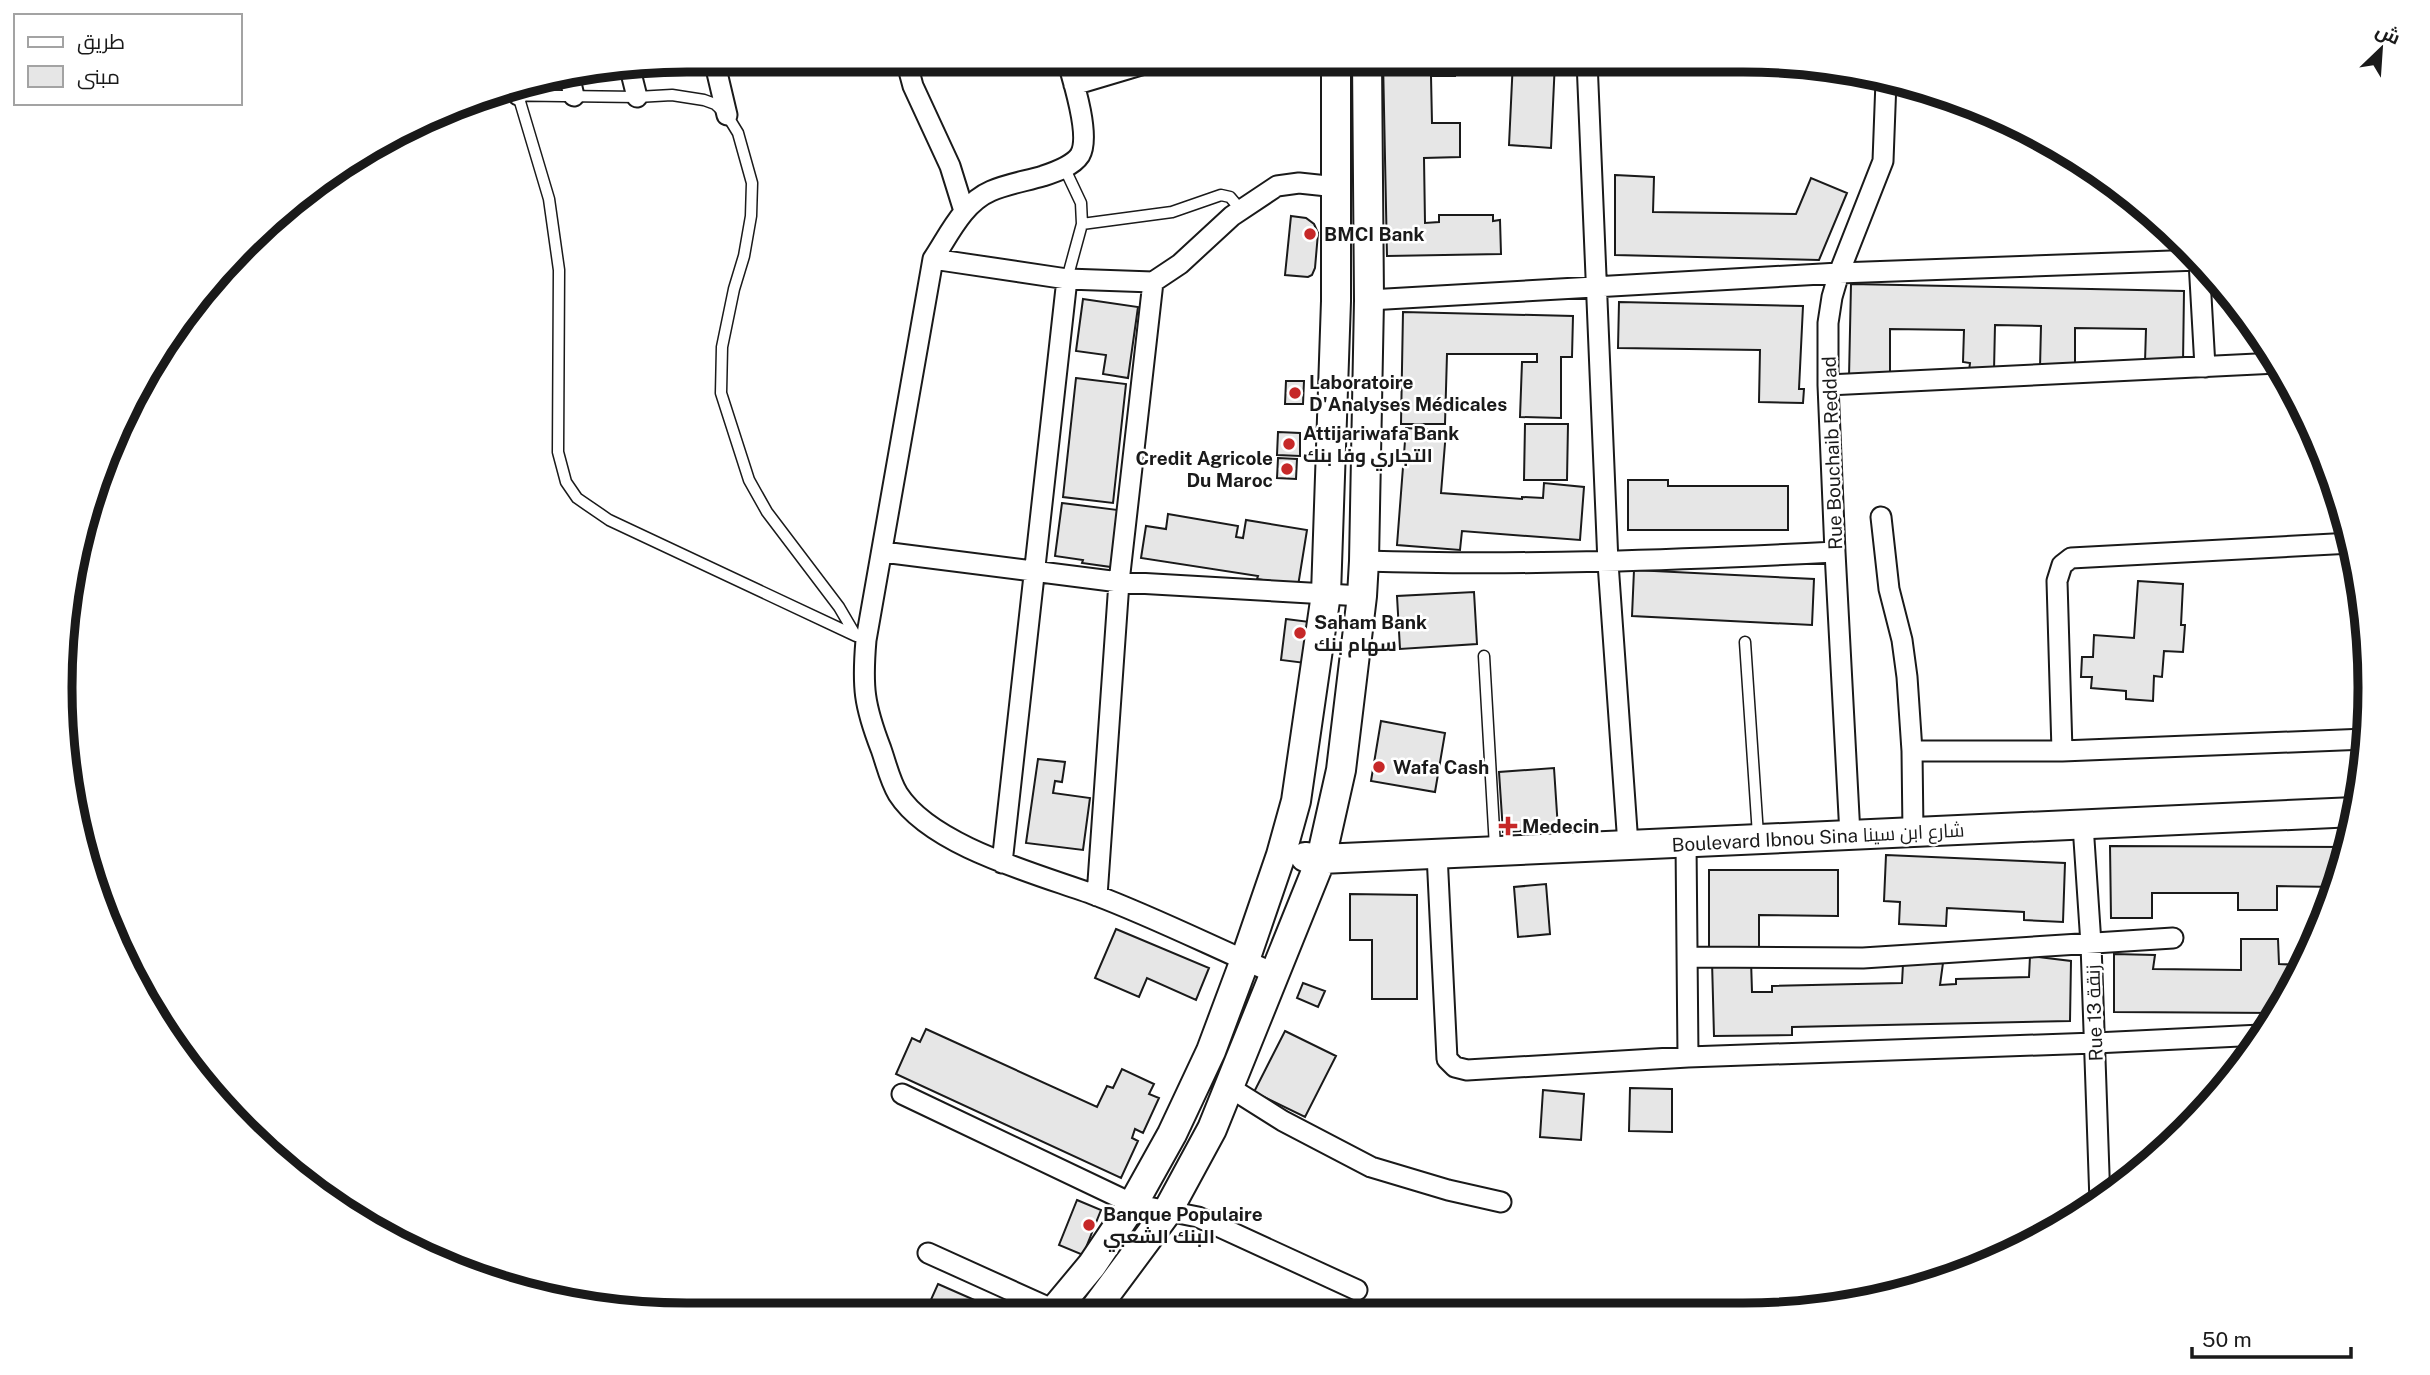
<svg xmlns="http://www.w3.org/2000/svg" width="2430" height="1375" font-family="'Public Sans',Cairo,sans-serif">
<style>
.building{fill:#e6e6e6;stroke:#1a1a1a;stroke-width:2}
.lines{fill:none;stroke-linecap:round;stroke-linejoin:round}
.lane-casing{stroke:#1a1a1a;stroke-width:13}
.street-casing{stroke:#1a1a1a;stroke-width:23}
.secondary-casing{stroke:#1a1a1a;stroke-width:32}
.lane{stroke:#fff;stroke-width:10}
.street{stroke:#fff;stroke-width:19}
.secondary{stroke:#fff;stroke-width:28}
.poi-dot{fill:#c62828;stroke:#fff;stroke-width:2.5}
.labels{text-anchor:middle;stroke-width:5;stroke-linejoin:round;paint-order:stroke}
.poi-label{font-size:19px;font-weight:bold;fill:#1a1a1a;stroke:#fff;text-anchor:start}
.street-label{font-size:19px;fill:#1a1a1a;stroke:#fff}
.rim{fill:none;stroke:#1a1a1a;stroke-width:9}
</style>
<rect width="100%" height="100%" fill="#fff"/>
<path class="building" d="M1383,60H1455V76H1431L1432,123H1460V157L1424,158L1425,223L1439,222V215H1493V221L1500,220L1501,254L1387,256Z
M1513,60L1555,61L1551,148L1509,145Z
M1615,175L1654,177L1653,212L1796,214L1811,178L1847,193L1819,260L1615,255Z
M1291,216L1306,218L1314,224L1318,233L1315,268L1312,275L1308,277L1285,275Z
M1851,284L2184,291L2183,363L2145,362L2146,329L2075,328V369L2040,368L2041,326L1995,325L1994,371H1969L1970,363L1963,362L1964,330L1890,329V378L1849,377Z
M1083,299L1138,307L1128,378L1103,374L1106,355L1076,351Z
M1619,302L1803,306L1799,389H1804L1803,403L1759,402L1760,350L1618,348Z
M1403,312L1573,316L1572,357H1561V418L1520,417L1522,362H1537V354H1447L1445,424H1401Z
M1076,378L1126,384L1113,503L1063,497Z
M1286,381H1304L1303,404H1285Z
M1525,424H1568L1567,480H1524Z
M1406,428L1446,431L1441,493L1522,499V497L1543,498L1544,483L1584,487L1580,540L1462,531L1460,550L1397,545Z
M1278,432L1300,433V456L1277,455Z
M1278,458L1297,459L1296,479L1277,478Z
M1628,480H1668V486H1788V530H1628Z
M1062,503L1118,510L1111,567L1082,563L1083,560L1055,556Z
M1168,514L1238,526L1236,537L1243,538L1246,520L1307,530L1298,586L1257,579L1258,576L1141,558L1146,526L1166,529Z
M1634,570L1814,579L1812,625L1632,616Z
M2138,581L2183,584L2181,625H2185L2183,652L2164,651L2162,677L2154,676L2153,701L2126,699V691L2091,688L2092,677H2081L2082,657H2093L2094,635L2134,638Z
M1474,592L1477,644L1400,649L1397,596Z
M1286,619L1310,622L1305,663L1281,660Z
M1381,721L1445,733L1435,792L1371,781Z
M1038,759L1065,762L1062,782L1055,781L1053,793L1090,798L1083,850L1026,843Z
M1554,768L1558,829L1503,832L1499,772Z
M2110,846L2347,847L2338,887L2277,886V910H2238V893H2152V918H2111Z
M1886,855L2065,863L2063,922L2024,920V912L1947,908L1946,926L1899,924L1900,902L1884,901Z
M1709,870H1838V916L1759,915V947H1709Z
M1546,884L1550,934L1518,937L1514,887Z
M1350,894L1417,895V999H1372V940H1350Z
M1116,929L1209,968L1196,1000L1147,978L1139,997L1095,978Z
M2241,939H2278L2279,964L2303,965L2286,1002L2277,1013L2114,1012V954L2155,955L2153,969L2241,970Z
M2030,956L2071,961L2070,1021L1792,1027V1035L1714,1036L1712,961L1751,960L1752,992H1772V986L1902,983L1903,964L1943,963L1940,985L1956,984V979L2029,977Z
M1303,983L1325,991L1318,1007L1297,998Z
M926,1029L1097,1107L1107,1086L1113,1088L1122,1069L1154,1084L1149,1094L1159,1098L1143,1133L1135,1129L1132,1138L1138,1141L1121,1178L896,1074L912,1038L920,1042Z
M1285,1031L1336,1056L1305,1117L1254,1092Z
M1630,1088L1672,1089V1132L1629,1131Z
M1543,1090L1584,1094L1581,1140L1540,1137Z
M1077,1200L1101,1210L1083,1255L1059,1245Z
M938,1284L995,1309L993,1313H925Z"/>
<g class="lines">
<defs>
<path id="lane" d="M483,95L637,97L672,95L704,100L715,104L727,115L738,133L752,183L751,216L744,256L734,289L722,347L721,393L749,480L767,512L839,607L856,636
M518,95L549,199L559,270L558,452L566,482L577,498L609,520L856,636
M1064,167L1081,203L1082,224L1067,279
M1082,224L1172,212L1221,195L1230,197L1241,210
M1745,642L1758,835
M1484,656L1495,847"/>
<path id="street" d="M714,60L727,115
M906,60L913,86L950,166L964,211
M1587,61L1608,563L1628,845
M630,69L637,97
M570,79L574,96
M1074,85L1158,60
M516,88L518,95
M933,259C949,235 963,203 991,191C1007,184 1026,181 1043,176C1055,172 1073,166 1080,155C1091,136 1073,80 1067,60
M2199,261L2205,367
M1369,300L1839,273L2199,260
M1828,385L2277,363
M1881,517L1889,589L1902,640L1907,677L1912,751L1913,832
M883,552L1119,582L1362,596
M1364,561C1522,566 1677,560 1835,552
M1912,751H2062L2366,739
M2062,751L2057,581L2062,565L2071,558L2352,543
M2083,825L2091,944L2100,1202
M1850,835L1835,552L1828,385V323L1832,297L1839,273L1883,161L1886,81
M1686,842L1688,1057
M1437,854L1447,1059L1455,1067L1467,1070L1688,1057L2095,1043L2261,1035
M1002,863L1067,279
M1097,896L1119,582L1153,282
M1689,957L1863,958L2173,938
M1276,974C1215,948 1156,918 1095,895C1038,874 932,847 898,794C890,781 886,763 881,749C864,705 862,687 866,640L933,259L1067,279L1153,282L1180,264L1232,216L1277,186L1299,183L1337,187
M1229,1087L1283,1121L1371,1167L1448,1190L1501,1202
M902,1094L1133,1204L1198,1217L1357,1290
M928,1253L1054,1310"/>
<path id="secondary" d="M1305,857L1321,859L2355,812
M1052,1313L1092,1265L1133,1204L1172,1134L1211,1051L1245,960L1281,855L1296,801L1326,594L1336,301V60
M1092,1313L1167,1212L1212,1129L1321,859L1341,770L1362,596L1364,561L1369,300L1367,60"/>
</defs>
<use href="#lane" class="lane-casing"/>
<use href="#street" class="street-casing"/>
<use href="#secondary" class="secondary-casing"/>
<use href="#lane" class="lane"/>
<use href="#street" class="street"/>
<use href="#secondary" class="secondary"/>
</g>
<g class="poi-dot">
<circle cx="1310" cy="234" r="7"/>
<circle cx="1295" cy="393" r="7"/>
<circle cx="1289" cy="444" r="7"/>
<circle cx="1287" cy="469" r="7"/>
<circle cx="1300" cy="633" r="7"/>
<circle cx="1379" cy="767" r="7"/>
<path d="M1504.5 815.5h7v7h7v7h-7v7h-7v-7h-7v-7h7z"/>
<circle cx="1089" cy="1225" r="7"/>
</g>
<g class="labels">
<g class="poi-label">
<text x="1324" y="241">BMCI Bank</text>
<text x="1309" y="389">Laboratoire<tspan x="1309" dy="22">D'Analyses Médicales</tspan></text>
<text x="1303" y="440">Attijariwafa Bank<tspan x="1303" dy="22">التجاري وفا بنك</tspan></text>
<text x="1273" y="465" text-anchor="end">Credit Agricole<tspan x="1273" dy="22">Du Maroc</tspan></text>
<text x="1314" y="629">Saham Bank<tspan x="1314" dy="22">سهام بنك</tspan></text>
<text x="1393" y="774">Wafa Cash</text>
<text x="1522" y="833">Medecin</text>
<text x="1103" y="1221">Banque Populaire<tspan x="1103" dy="22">البنك الشعبي</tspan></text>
</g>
<g class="street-label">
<text transform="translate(1832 453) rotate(-92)" y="7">Rue Bouchaib Reddad</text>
<text transform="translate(1818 837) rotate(-3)" y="7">Boulevard Ibnou Sina شارع ابن سينا</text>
<text transform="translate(2094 1013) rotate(-92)" y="7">Rue 13 زنقة</text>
</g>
</g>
<path d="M0 0H2430V1375H0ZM687 72H1743A615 615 0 0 1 2358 687V688A615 615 0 0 1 1743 1303H687A615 615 0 0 1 72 688V687A615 615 0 0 1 687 72Z" fill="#fff" fill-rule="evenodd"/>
<path class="rim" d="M687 72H1743A615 615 0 0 1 2358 687V688A615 615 0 0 1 1743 1303H687A615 615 0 0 1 72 688V687A615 615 0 0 1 687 72Z"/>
<rect x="14" y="14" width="228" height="91" fill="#ffffff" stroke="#a3a3a3" stroke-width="2"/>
<rect x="28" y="37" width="35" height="10" fill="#ffffff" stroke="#a3a3a3" stroke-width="2"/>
<text x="77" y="49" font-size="21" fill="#1a1a1a">طريق</text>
<rect x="28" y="66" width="35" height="21" fill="#e6e6e6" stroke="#a3a3a3" stroke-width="2"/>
<text x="77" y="84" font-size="21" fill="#1a1a1a">مبنى</text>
<g transform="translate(2381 49) rotate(25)" stroke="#ffffff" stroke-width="5" paint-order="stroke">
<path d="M0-5L12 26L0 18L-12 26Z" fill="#1a1a1a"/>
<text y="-10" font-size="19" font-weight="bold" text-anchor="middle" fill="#1a1a1a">ش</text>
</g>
<path d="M2192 1347v10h159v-10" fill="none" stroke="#1a1a1a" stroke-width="3.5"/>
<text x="2202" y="1347" font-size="21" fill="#1a1a1a" stroke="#ffffff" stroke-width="5" paint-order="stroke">50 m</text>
</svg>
